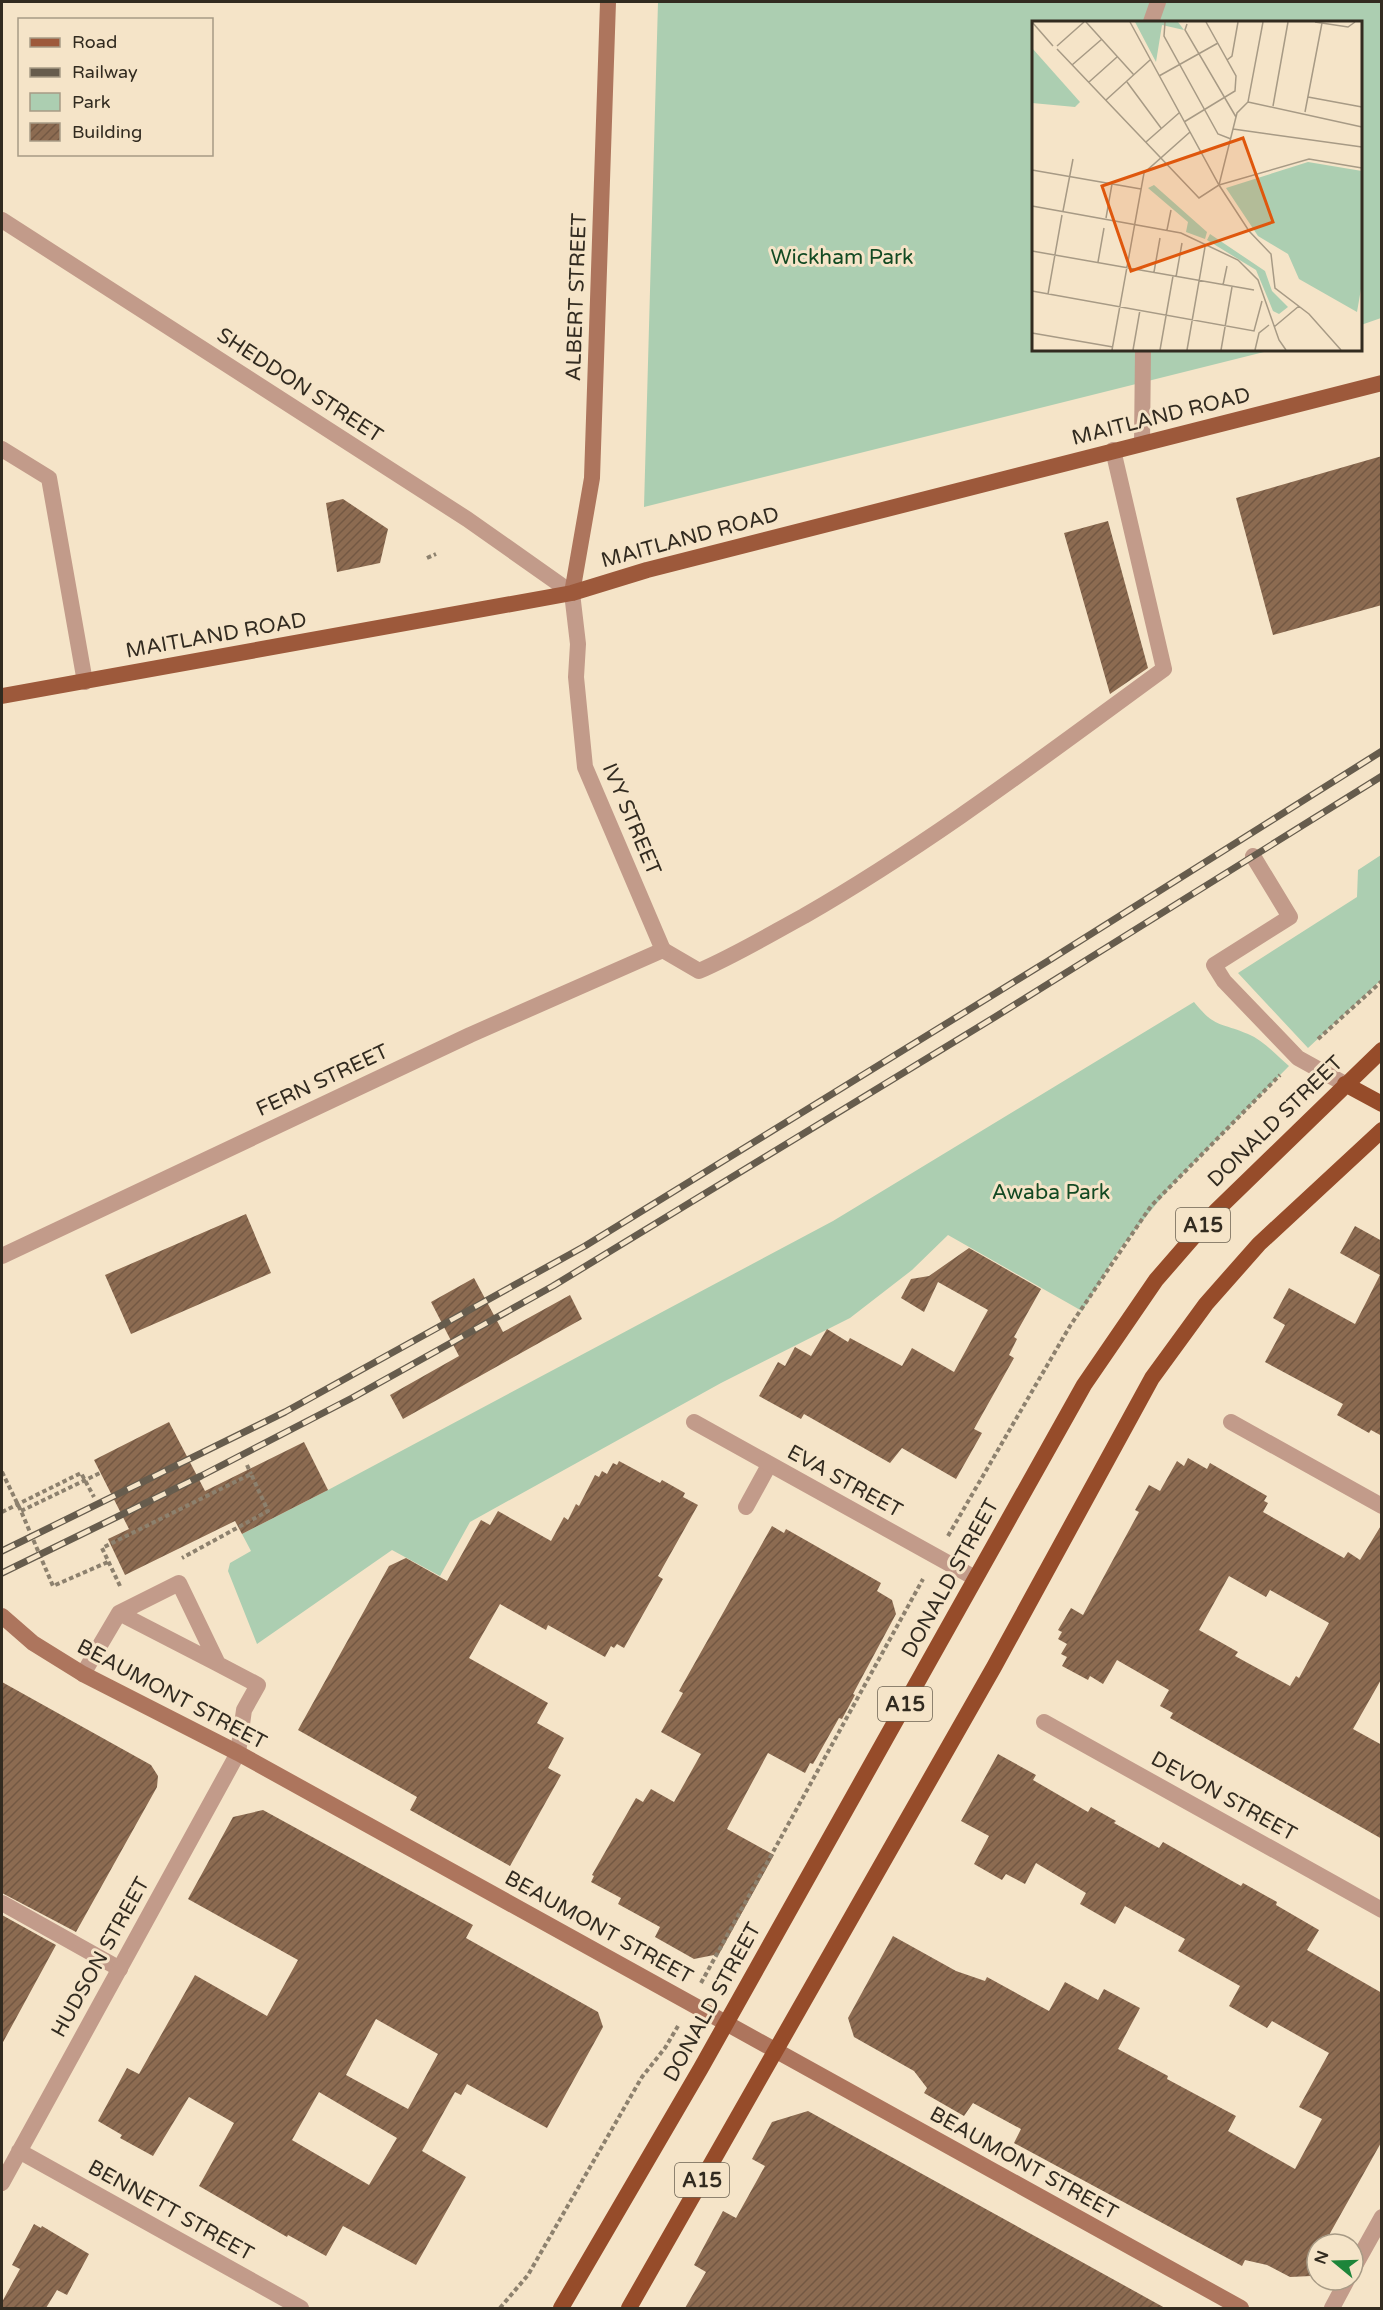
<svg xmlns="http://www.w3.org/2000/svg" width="1383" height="2310" font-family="'Varela Round',sans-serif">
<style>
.green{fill:#acceb1}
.building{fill:url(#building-hatch);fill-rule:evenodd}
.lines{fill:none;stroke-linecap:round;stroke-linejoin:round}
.path{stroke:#8d816e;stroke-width:4;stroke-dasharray:4.5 3;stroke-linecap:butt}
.service{stroke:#c29b8a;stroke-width:16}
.minor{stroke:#c29b8a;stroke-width:16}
.secondary{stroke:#ad755d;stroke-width:16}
.primary{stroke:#9d593b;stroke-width:16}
.trunk{stroke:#964c2a;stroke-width:16}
.rail-casing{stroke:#665c4d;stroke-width:7}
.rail{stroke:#f5e4c8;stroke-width:4.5;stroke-dasharray:14;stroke-linecap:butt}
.labels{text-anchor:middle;stroke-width:6;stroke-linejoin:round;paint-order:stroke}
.shield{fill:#f5e4c8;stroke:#6c6252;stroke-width:1.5}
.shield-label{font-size:20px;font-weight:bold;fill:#322b20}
.park-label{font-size:21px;fill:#134a23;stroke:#f5e4c8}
.street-label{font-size:21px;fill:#322b20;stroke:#f5e4c8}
.inset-road{fill:none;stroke:#a79a85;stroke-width:1.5}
.view{fill:#df570d;fill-opacity:0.15;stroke:#df570d;stroke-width:3}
.inset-edge{fill:none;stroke:#322b20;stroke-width:3}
</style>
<defs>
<pattern id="building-hatch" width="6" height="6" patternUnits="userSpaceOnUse" patternTransform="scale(1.5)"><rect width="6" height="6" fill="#8c6b51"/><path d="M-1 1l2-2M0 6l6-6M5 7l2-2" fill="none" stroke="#735843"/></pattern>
</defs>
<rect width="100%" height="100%" fill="#f5e4c8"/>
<path class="green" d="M658,2H1381V318L1361,325L1360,22H1034V350H1272L644,507Z
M1381,855V980L1308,1048L1238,973L1357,897L1358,870Z
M1194,1002C1216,1029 1220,1022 1248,1034C1263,1040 1277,1056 1289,1066L1170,1187L1119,1250L1082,1311L948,1235L912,1270L850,1318L721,1383L470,1522L440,1576L392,1550L257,1644L228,1571L230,1563L251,1551L242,1534L328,1490L833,1221Z"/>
<path class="building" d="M1382,456V605L1273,635L1236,498Z
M343,499L388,529L380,563L337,572L326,503Z
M1108,521L1148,668L1110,694L1064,533Z
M246,1214L271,1273L131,1334L105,1275Z
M1355,1226L1382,1241V1436L1371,1430L1369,1433L1337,1415L1343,1404L1265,1362L1285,1325L1273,1318L1289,1288L1355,1324L1380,1275L1340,1253Z
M969,1248L1041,1289L1014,1337L1017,1339L1009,1355L1014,1358L974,1429L982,1433L956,1479L902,1448L890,1463L804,1414L801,1419L759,1396L778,1362L785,1366L795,1347L811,1356L827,1329L848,1342L850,1338L902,1366L912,1348L954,1372L988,1310L938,1282L924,1312L901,1298L911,1279L929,1276Z
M474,1278L503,1332L570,1295L582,1319L403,1419L390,1395L459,1356L431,1302Z
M169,1422L205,1491L304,1442L328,1490L242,1534L235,1521L125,1575L108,1539L129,1529L94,1460Z
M1188,1458L1207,1469L1210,1463L1267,1496L1264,1501L1268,1503L1263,1512L1344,1558L1348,1552L1360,1560L1382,1524V1678L1353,1729L1382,1745V1839L1170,1718L1173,1713L1160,1706L1169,1690L1117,1660L1103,1684L1090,1676L1088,1680L1062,1666L1067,1657L1061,1654L1067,1644L1058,1639L1062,1632L1058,1630L1071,1608L1083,1615L1139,1512L1135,1510L1149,1485L1160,1491L1177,1461L1184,1466ZM1229,1576L1266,1597L1270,1590L1329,1623L1299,1678L1296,1676L1290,1686L1235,1656L1238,1652L1199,1630Z
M619,1461L660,1483L662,1480L685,1493L683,1497L698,1505L658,1576L663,1579L624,1648L617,1644L614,1648L611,1646L605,1657L548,1625L546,1630L500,1604L469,1658L548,1703L537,1723L564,1738L548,1768L561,1775L510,1866L410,1810L417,1797L298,1730L389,1566L406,1558L447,1581L481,1520L490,1525L498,1511L551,1541L564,1517L568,1520L576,1504L579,1506L595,1475L599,1477L602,1471L607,1474L613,1463L617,1465Z
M772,1526L784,1533L786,1529L881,1583L877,1591L892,1600L896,1614L853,1694L855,1695L842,1719L839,1718L813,1764L810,1763L805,1773L768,1753L727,1829L774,1855L719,1954L694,1959L655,1937L660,1927L618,1904L621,1898L591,1882L594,1876L592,1875L636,1798L643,1802L651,1789L674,1802L701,1754L661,1732L683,1693L679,1691Z
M2,1682L151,1765L158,1776L157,1787L76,1932L2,1893Z
M998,1754L1036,1775L1033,1780L1088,1812L1091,1807L1116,1821L1114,1823L1159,1848L1163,1842L1241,1886L1243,1883L1277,1902L1276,1905L1319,1930L1307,1950L1382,1993V2141L1324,2244H1317V2265L1311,2276L1290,2277L1267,2265L1245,2260L1242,2266L1014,2143L1021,2129L973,2103L964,2116L924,2093L927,2088L914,2071L854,2037L848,2018L893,1936L956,1971L985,1981L987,1977L1049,2011L1065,1982L1098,2000L1104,1989L1140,2008L1118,2049L1168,2076L1167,2079L1236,2116L1228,2131L1295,2169L1322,2119L1299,2107L1329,2053L1272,2021L1267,2028L1229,2006L1240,1986L1178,1951L1185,1939L1125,1906L1115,1924L1080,1904L1086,1893L1036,1863L1025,1884L1006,1874L1002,1880L974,1864L989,1836L961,1821Z
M263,1810L473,1925L466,1938L598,2012L603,2027L547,2128L467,2084L461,2095L455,2092L422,2151L466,2177L416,2265L343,2226L326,2256L288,2235L287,2237L199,2186L234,2123L189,2097L153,2156L120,2138L122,2135L98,2121L127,2068L139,2074L195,1975L267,2016L298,1960L188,1899L233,1817ZM376,2019L438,2054L408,2109L346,2075ZM319,2092L397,2138L369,2185L292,2140Z
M2,1915L56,1945L2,2044Z
M808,2111L1062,2251L1165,2308H685L706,2272L694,2265L723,2211L736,2218L765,2166L752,2159L772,2122Z
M34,2224L41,2228L42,2226L89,2254L67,2295L57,2290L46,2308H2V2302L20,2269L12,2265Z"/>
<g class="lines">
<path class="path" d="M427,558L436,554
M1318,1039L1382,981
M247,1465L251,1474
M2,1472L21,1511L53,1586L108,1562
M21,1511L100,1473
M2,1512L81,1473L94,1497
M948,1536L1070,1326L1151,1206L1280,1075
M120,1586L102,1548L251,1474L268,1511L182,1558
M701,1983L923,1579
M500,2308L528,2275L642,2077L665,2048L678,2026"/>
<path class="service" d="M1151,22L1158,2
M1142,443L1143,350
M2,449L49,478L85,682
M1253,856L1290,917L1214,965L1224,981L1298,1058L1345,1084
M663,950L699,971C736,955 769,935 804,916C931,843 1046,755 1164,669L1113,450
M746,1507L769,1465
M119,1613L218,1664
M83,1674L119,1613L179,1583L218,1664L258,1685L244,1710L238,1753
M2,1903L120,1969"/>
<path class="minor" d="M2,220L467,519L572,593L578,644L576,677L585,767L663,950L470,1035L2,1256
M694,1422L975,1578
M1231,1422L1382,1506
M1044,1722L1382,1910
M19,2151L301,2308
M2,2183L238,1753
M1353,2269L1382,2217
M1332,2308L1347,2280"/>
<path class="secondary" d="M572,593L592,478L608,2
M2,1616L33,1643L83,1674L238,1753L1241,2308"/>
<path class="primary" d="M2,696L572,593L647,570L1382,383"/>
<path class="trunk" d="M1345,1084L1382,1104
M561,2308L701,2068L1084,1385L1156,1280L1216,1211L1382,1050
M629,2308L994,1667L1152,1378L1206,1304L1259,1244L1382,1130"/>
<defs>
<path id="rail" d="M2,1551L285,1412L585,1246L1048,961L1382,751
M2,1573L201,1476L352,1398L553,1286L995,1017L1382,776"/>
</defs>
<use href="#rail" class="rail-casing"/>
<use href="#rail" class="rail"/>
</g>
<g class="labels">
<g class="shield">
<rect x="1176" y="1208" width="54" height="34" rx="4.5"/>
<rect x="878" y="1687" width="54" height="34" rx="4.5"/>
<rect x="675" y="2163" width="54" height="34" rx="4.5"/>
</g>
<g class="shield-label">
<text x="1203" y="1232">A15</text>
<text x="905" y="1711">A15</text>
<text x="702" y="2187">A15</text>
</g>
<g class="park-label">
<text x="842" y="264">Wickham Park</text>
<text x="1051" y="1199">Awaba Park</text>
</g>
<g class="street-label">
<text transform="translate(576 297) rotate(-88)" y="7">ALBERT STREET</text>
<text transform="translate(300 385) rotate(33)" y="7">SHEDDON STREET</text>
<text transform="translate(1161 416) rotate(-14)" y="7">MAITLAND ROAD</text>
<text transform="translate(690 537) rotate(-15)" y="7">MAITLAND ROAD</text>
<text transform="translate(216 635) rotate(-10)" y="7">MAITLAND ROAD</text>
<text transform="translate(632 819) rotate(67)" y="7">IVY STREET</text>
<text transform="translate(322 1080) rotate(-25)" y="7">FERN STREET</text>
<text transform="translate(1275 1121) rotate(-44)" y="7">DONALD STREET</text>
<text transform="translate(845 1481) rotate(29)" y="7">EVA STREET</text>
<text transform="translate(950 1578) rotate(-61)" y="7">DONALD STREET</text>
<text transform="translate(172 1694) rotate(28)" y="7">BEAUMONT STREET</text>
<text transform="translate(1224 1796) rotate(29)" y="7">DEVON STREET</text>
<text transform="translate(599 1927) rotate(29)" y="7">BEAUMONT STREET</text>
<text transform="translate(100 1957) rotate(-61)" y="7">HUDSON STREET</text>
<text transform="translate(712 2002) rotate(-61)" y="7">DONALD STREET</text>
<text transform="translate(1024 2163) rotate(29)" y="7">BEAUMONT STREET</text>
<text transform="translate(171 2210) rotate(29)" y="7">BENNETT STREET</text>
</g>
</g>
<g transform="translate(1032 21)">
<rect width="330" height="330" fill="#f5e4c8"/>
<path d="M0,27L48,81L43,86L0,82Z" fill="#acceb1"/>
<path d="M103,1H146L152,9L130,4L124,41ZM276,141L330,150V262L325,291L267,258L256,233L226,215L194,167ZM122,164L175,211L173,218L154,211L156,201L116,167ZM178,213L233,250L240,270L256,286L247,293L241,290L224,249L175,219Z" fill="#acceb1"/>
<path class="inset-road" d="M0,1L21,25M54,1L102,54M98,1L187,164L217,210L239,233L243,267L277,293L309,329M133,1L132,15L186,113L199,118M283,1L316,6L323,1M155,3L153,9L204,96M25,25L52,1M25,28L167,177L187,164L205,92L216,81L231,1M195,39L200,35L206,1M40,44L70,18M127,55L186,22M57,61L85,36M95,61L129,107M276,76L330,86M74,79L118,39M216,81L330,106M241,85L256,1M273,91L290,2M152,101L203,70L204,55L174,1M201,108L330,126M114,121L147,92M0,149L109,168M187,164L277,138L330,147M0,185L149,212L206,239L226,259L247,319L254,329M31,190L41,138M74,197L80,163M135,209L139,189M0,230L222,269M66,241L72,207M122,251L128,217M144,256L150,222M191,264L195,245M0,270L222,310L230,280M16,273L30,194M242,306L267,285M0,312L81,326M80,329L112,152L158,111M101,329L108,289M128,329L141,255M155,329L173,226M189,329L200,266M223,329L227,312L237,304"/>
<path class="view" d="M211,117L241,201L99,250L70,165Z"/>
<rect width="330" height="330" class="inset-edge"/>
</g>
<rect width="1383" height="2310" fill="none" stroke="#322b20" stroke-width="6"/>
<rect x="18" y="18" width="195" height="138" fill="#f5e4c8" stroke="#a79a85" stroke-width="1.5"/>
<rect x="30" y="38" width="30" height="9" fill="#9d593b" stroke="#a79a85" stroke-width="1.5"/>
<text x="72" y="48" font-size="18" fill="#322b20">Road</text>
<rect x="30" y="68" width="30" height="9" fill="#665c4d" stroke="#a79a85" stroke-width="1.5"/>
<text x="72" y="78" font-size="18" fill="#322b20">Railway</text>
<rect x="30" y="93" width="30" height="18" fill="#acceb1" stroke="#a79a85" stroke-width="1.5"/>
<text x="72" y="108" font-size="18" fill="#322b20">Park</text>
<rect x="30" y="123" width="30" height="18" fill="url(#building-hatch)" stroke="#a79a85" stroke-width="1.5"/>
<text x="72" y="138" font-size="18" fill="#322b20">Building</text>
<g transform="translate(1335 2262) rotate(289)"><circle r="28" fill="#f5e4c8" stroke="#a79a85" stroke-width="1.5"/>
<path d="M0-4.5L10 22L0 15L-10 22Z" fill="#1d853a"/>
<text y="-9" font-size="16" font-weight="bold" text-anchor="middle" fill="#322b20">N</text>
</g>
</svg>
